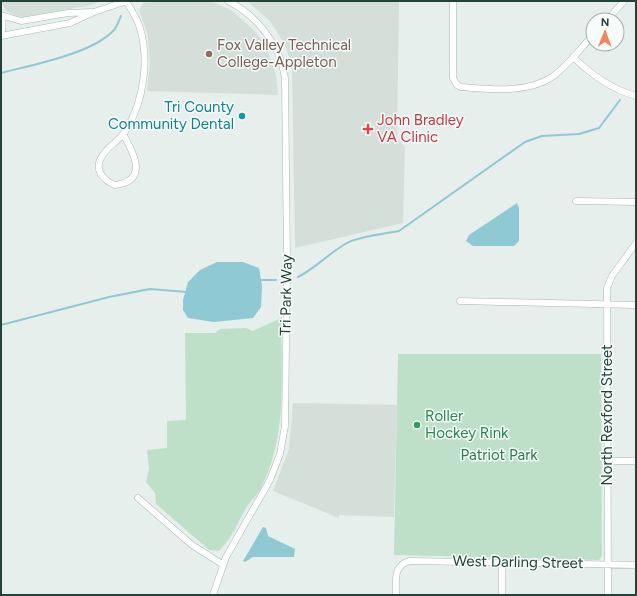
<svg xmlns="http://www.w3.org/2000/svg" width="637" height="596" font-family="Figtree,sans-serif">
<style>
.built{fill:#d4dfda}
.green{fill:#bfe0c8}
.water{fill:#8ec9d4}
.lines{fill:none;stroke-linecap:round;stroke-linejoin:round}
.stream{stroke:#8ec9d4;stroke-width:2}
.street-casing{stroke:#a8b8b2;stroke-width:7}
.secondary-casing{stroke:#a4bbb3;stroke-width:10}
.street{stroke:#fff;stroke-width:6}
.secondary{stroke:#fff;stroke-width:9}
.education-dot{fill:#8d6e63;stroke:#f7fbf9;stroke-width:1.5}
.culture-dot{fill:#0f9aa8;stroke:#f7fbf9;stroke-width:1.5}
.health-dot{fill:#e0444e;stroke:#f7fbf9;stroke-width:1.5}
.leisure-dot{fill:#2e9e5b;stroke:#f7fbf9;stroke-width:1.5}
.labels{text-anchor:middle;stroke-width:3;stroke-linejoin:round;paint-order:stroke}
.education-label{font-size:15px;fill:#785e54;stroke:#f7fbf9;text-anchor:start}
.culture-label{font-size:15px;fill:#0d838f;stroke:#f7fbf9;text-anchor:end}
.health-label{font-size:15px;fill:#be3a42;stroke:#f7fbf9;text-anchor:start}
.street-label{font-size:15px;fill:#24423a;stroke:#f7fbf9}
.leisure-label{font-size:15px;fill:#27864d;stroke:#f7fbf9;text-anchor:start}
.park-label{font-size:15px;fill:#2d7a4b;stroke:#f7fbf9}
</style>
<rect width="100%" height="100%" fill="#e6efeb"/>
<path class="built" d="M1,1H102L87,6L23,17L14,15L6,11Z
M148,1H211L231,10L254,30L266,46L276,75L278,95L147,91L150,64L149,47L147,32L139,10L143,3Z
M247,1H399L397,138L405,147L403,223L295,248L292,67L285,45L270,21Z
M293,403L397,405L394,517L339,515V518L273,491L289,449Z"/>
<path class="green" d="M281,318C281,377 288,434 261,488C257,496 250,501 246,508C238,522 231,540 219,551L209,550L156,504L155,493L146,482L149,469L147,450L167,448V421L186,420L185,333H215L220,329L246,328L253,331Z
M398,354H601L602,556L599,560L394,555Z"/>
<path class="water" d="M517,203L519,208V241L514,246H473L466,241L469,235Z
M217,262H243L259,268L262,286L261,307L253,318L214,322L188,318L183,310V300L188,282L200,270Z
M263,527L266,528L268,536L295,549L294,557H253L245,562L243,561Z"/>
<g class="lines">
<path class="stream" d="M1,73C32,65 92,54 114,30C117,26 119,20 121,16
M298,277C316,268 329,253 347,243C360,236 384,234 399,231L525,142L542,136L579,134L599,128L620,100
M259,280H276
M1,325L109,297L150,289L187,292"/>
<defs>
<path id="street" d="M453,1V78L457,85L461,87C490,89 526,94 552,77C568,66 580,49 593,35
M1,15L21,21L68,13L91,12
M607,20L624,1
M1,36L70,23L94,12L127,1
M573,57C592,75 611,89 636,96
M123,134C134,153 149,181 115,185C105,181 95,172 100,160C105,147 120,141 126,130C144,101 150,58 139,25C136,17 131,9 126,1
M576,201L636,202
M460,301L636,305
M607,461H636
M138,498L192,545L222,564
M213,595L226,557L270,480L280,454L285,426L287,263L285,78C280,45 258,16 228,1
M396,595C396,580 393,565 410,561L636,565
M502,595V562
M608,595L607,288L612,276L636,243"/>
<path id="secondary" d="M1,17V29"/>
</defs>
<use href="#street" class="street-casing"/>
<use href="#secondary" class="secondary-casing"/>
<use href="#street" class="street"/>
<use href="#secondary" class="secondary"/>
</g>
<circle class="education-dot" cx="209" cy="54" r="4"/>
<circle class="culture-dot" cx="242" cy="116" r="4"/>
<path class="health-dot" d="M366 123h4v4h4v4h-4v4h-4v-4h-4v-4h4z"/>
<circle class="leisure-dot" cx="417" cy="425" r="4"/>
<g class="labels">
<g class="education-label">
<text x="217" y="50">Fox Valley Technical<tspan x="217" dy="17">College-Appleton</tspan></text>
</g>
<g class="culture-label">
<text x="234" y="112">Tri County<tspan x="234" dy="17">Community Dental</tspan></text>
</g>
<g class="health-label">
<text x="377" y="125">John Bradley<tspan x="377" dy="17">VA Clinic</tspan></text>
</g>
<g class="street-label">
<text transform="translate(286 295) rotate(-89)" y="5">Tri Park Way</text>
<text transform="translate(607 415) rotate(-90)" y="5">North Rexford Street</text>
<text transform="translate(518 562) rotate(1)" y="5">West Darling Street</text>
</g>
<g class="leisure-label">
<text x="425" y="421">Roller<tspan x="425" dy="17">Hockey Rink</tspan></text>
</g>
<g class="park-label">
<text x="499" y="460">Patriot Park</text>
</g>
</g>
<rect width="637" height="596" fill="none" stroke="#24423a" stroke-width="4"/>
<g transform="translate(605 32) rotate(1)"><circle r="19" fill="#f7fbf9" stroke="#a3b1ad"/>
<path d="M0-3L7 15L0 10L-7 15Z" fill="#f4845f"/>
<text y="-6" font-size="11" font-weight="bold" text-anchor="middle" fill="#24423a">N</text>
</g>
</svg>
